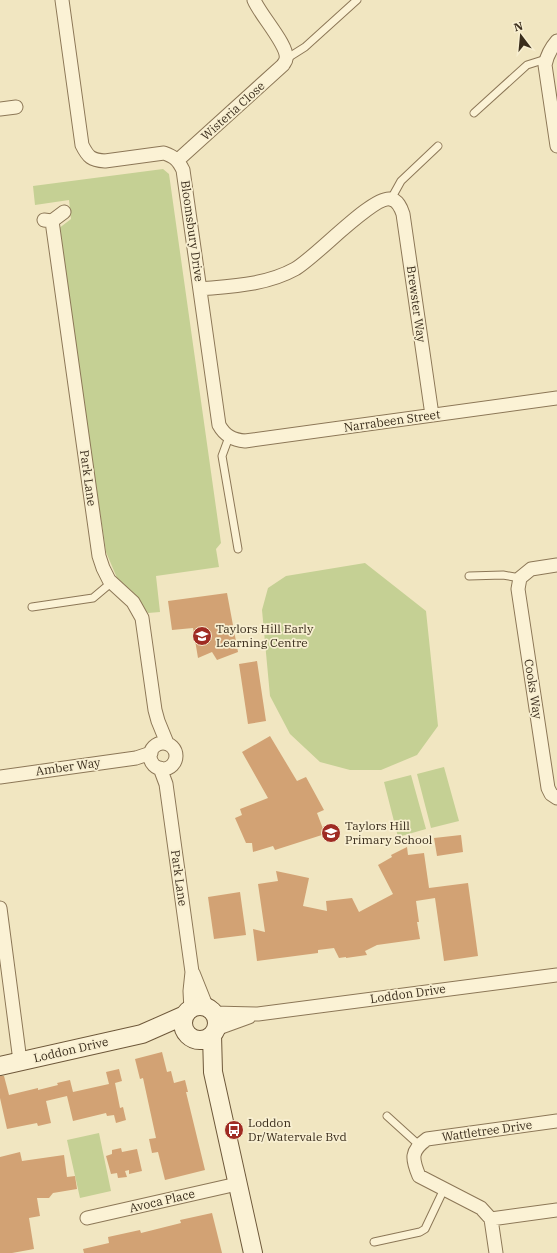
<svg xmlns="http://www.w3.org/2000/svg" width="557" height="1253" font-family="'IBM Plex Serif',serif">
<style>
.green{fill:#c5d094}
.building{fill:#d2a274}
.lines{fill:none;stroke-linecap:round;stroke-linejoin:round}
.lane-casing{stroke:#8c7757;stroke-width:9}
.street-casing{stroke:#8c7757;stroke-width:15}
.secondary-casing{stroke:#6e583a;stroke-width:20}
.lane{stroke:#fbf2d5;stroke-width:7}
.street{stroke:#fbf2d5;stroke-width:13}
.secondary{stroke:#fbf2d5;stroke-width:18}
.labels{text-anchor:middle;stroke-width:3.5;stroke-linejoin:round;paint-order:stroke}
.street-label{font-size:12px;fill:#3a2d1c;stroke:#f8efd1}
.poi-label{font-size:12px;fill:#3a2d1c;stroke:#f8efd1;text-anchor:start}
</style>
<rect width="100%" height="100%" fill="#f1e6c1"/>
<path class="green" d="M163,169L169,174L221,543L216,549L219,567L156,576L160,612L148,613L134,593L117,578L106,552L58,229L71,219L69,200L35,205L33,186Z
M365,563L426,611L438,726L417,755L381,770H350L320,762L290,734L270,696L262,610L268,588L286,576Z
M444,767L459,821L431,828L417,774Z
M411,775L426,829L398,837L384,782Z
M99,1133L111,1191L80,1198L67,1140Z"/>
<path class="building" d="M227,593L238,652L217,660L212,652L198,658L193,628L172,630L168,601Z
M257,661L266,721L248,724L239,664Z
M270,736L297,781L306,777L324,810L317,813L325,834L275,850L273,846L253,852L252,843H246L235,818L242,815L240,809L268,798L242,752Z
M461,835L463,852L437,856L434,838Z
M407,847L408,855L424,853L429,888L468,883L478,956L444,961L435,898L416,901L419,922H417L420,939L377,945L365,951L367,955L346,958V957L339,958L334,948L318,950V953L257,961L253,929L265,932L258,884L278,881L276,871L309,878L303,906L327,911L326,901L352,898L359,912L393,894L378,865L392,857L391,855Z
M240,892L246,935L214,939L208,897Z
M162,1052L167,1072L171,1071L174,1083L185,1080L188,1092H186L205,1170L165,1180L158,1152L152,1153L149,1139L156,1138L143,1078L140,1079L135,1059Z
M119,1069L122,1081L115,1083L120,1108L123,1107L126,1120L116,1123L114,1115L107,1116L106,1113L73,1121L67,1096L46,1101L51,1123L38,1126L37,1123L7,1129L0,1098V1076H4L9,1095L38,1088V1090L58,1085L57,1083L70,1080L73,1092L109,1084L106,1072Z
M121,1148L122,1152L137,1149L142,1171L129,1174V1170L125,1171L127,1177L118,1178L117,1173L111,1174L106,1156L112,1154V1150Z
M20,1152L22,1161L64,1155L67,1177L75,1176L77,1189L53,1193L49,1198H37L40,1216L29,1218L34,1249L12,1253H0V1157Z
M212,1213L222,1253H84L83,1249L109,1243L108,1237L140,1230L141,1233L181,1223L180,1220Z"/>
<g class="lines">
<defs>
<path id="lane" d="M286,59L305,47L357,0
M474,113L527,65L546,59
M391,199L401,181L438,146
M229,437L222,456L238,549
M469,576L503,575L520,578
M32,607L93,598L112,582
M387,1116L419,1145
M374,1242L420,1232L425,1229L444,1189"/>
<path id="street" d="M62,0L82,145C88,157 91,160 105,161L164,153C175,157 178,160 183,170L219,425C225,436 233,440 245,441L557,398
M557,41C550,49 547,55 545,65L557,146
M0,109L16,107
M178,160L283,65C284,63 286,61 286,59C289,46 260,15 254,0
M44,220L52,221L64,212
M52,221L99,556L103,568L109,580L133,602L142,618L155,710L158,721L167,743
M200,289C232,286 266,285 295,269C315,258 372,196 390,199C398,200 401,208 403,214L432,415
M557,565L531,569L520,578L518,589L548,788L551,794L557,798
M150 756a13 13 0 1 1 26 0a13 13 0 1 1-26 0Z
M160,768L166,784L192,972L190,991L191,1010
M0,777L136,758L151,753
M0,908L20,1061
M193,973L207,1008
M213,1013L258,1014L557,975
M216,1029L249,1017
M87,1218L237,1184
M491,1219L557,1210
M496,1253L491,1219L481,1208L419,1176C412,1159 410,1151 427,1139L557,1121"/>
<path id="secondary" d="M183 1023a17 17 0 1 1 34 0a17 17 0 1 1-34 0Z
M212,1035L213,1072L253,1253
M0,1066L142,1034L185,1015"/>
</defs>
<use href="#lane" class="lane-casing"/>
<use href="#street" class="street-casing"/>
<use href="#secondary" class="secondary-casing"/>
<use href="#lane" class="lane"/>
<use href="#street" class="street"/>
<use href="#secondary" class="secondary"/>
</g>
<defs>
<symbol id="school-disc" viewBox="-11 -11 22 22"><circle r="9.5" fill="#9f2b23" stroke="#f8efd1"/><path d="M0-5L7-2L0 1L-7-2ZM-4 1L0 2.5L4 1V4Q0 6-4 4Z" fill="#fff"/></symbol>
<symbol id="bus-disc" viewBox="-11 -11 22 22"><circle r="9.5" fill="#9f2b23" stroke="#f8efd1"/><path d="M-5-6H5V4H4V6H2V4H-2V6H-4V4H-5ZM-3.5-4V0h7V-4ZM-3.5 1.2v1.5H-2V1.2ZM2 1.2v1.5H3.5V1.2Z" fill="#fff"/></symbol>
</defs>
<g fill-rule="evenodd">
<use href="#school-disc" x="191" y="625" width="22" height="22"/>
<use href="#school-disc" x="320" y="822" width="22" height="22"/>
<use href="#bus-disc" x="223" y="1119" width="22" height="22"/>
</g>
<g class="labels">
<g class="street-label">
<text transform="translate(233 111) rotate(-42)" y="4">Wisteria Close</text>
<text transform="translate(192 231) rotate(82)" y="4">Bloomsbury Drive</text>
<text transform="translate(416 304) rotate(82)" y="4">Brewster Way</text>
<text transform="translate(392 421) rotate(-8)" y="4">Narrabeen Street</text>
<text transform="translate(88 478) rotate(82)" y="4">Park Lane</text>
<text transform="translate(533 689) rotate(81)" y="4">Cooks Way</text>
<text transform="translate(68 767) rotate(-8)" y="4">Amber Way</text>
<text transform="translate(179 878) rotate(82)" y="4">Park Lane</text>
<text transform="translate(408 994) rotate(-8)" y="4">Loddon Drive</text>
<text transform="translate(71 1050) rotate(-13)" y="4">Loddon Drive</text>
<text transform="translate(487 1131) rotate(-8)" y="4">Wattletree Drive</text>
<text transform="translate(162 1201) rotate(-13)" y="4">Avoca Place</text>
</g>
<g class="poi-label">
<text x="216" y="633">Taylors Hill Early<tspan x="216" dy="14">Learning Centre</tspan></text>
<text x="345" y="830">Taylors Hill<tspan x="345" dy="14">Primary School</tspan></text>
<text x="248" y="1127">Loddon<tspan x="248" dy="14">Dr/Watervale Bvd</tspan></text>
</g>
</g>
<g transform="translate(521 36) rotate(344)" stroke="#f8efd1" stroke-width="3" paint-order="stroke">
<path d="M0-3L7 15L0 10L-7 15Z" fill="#3a2d1c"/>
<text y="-6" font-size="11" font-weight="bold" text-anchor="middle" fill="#3a2d1c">N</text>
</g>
</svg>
